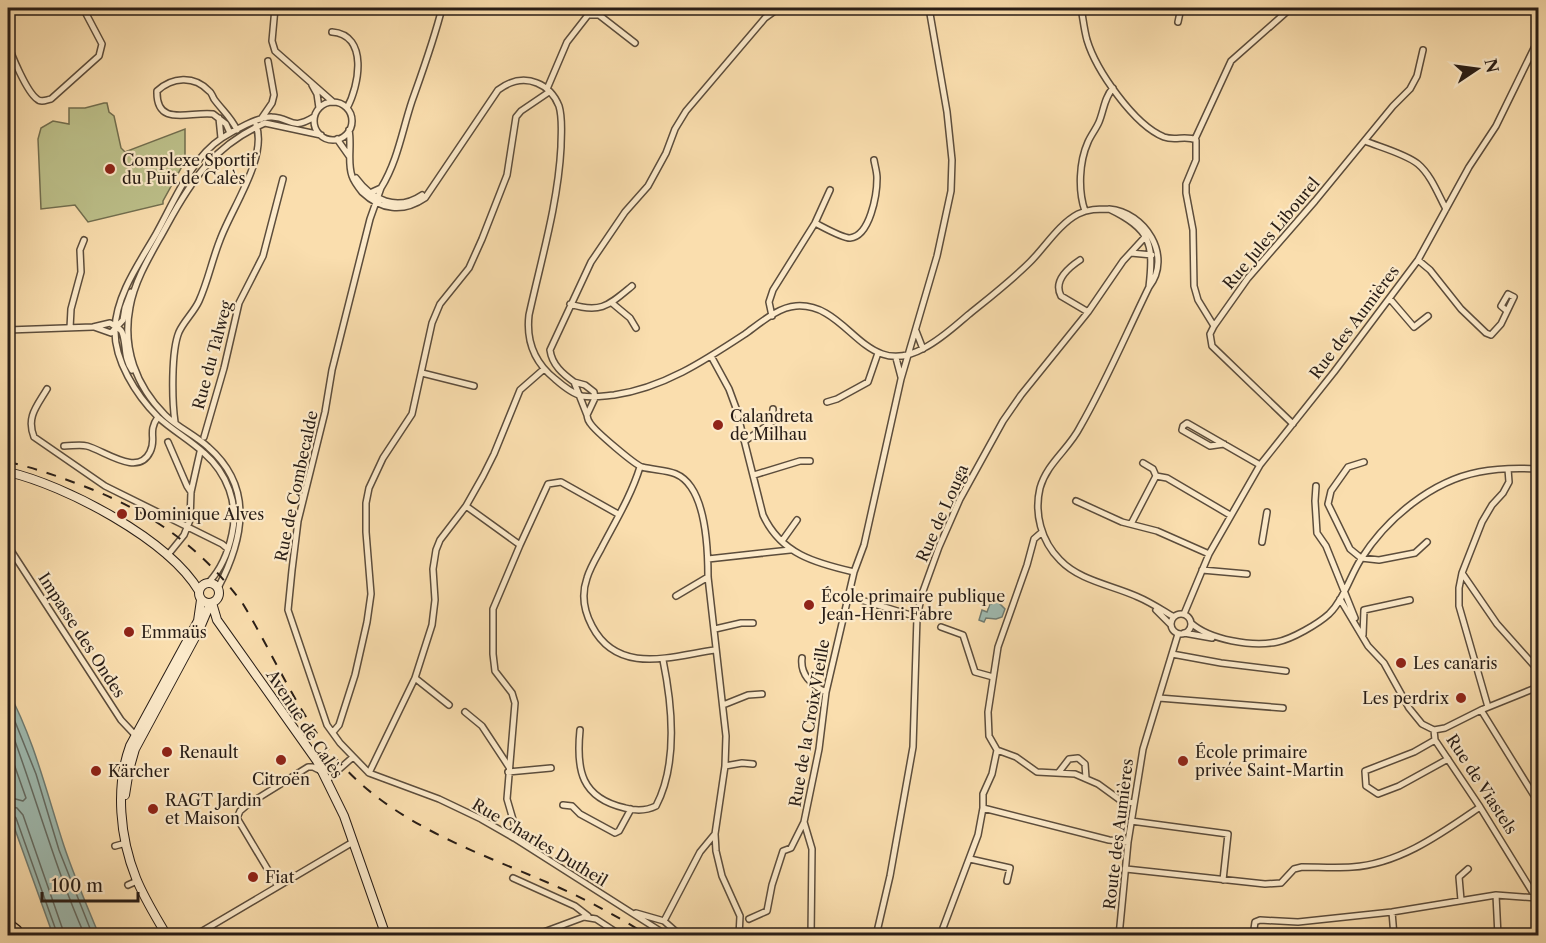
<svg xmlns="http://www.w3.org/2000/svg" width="1546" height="943" font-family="'Libre Caslon Text',serif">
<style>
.green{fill:#bdc18b;stroke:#726f50;stroke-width:1.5}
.water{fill:#9fbbb1;stroke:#6f7c73;stroke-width:1.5}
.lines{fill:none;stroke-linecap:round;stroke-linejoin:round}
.shore{stroke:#646c64;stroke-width:1.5}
.street-casing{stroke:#5c4d3c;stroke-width:8}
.secondary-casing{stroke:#281d16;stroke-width:10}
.primary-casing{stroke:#281d16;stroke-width:11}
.street{stroke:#fceaca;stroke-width:5}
.secondary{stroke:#fceaca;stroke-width:8}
.primary{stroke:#fadeae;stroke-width:8}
.rail{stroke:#281d16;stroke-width:2;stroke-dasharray:10 10;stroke-linecap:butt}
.poi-dot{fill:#8f2418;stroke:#fceaca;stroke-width:2}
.labels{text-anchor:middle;stroke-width:4.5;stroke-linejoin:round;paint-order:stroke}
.poi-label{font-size:16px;fill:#281d16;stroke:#fceaca;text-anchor:start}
.street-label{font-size:16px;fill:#281d16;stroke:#fceaca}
</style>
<rect width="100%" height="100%" fill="#fadeae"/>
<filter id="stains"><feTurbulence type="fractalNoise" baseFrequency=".00333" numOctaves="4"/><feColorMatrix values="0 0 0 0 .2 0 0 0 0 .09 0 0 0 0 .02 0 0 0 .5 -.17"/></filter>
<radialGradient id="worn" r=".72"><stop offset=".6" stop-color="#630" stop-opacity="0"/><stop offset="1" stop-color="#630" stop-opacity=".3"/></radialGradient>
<path class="green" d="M104,103H107L109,112L114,116L121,148L125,152L185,129V161L163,201V204L88,222L75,205L41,209L38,139L41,128L53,121L69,124V108H85Z"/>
<path class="water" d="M998,602L1005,609L1002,617L996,619L986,618L984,622L979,620L982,610L987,612L990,604Z
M8,691C34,739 47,794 64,846C74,876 87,906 99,935H53L8,810Z"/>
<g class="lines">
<path class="shore" d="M8,704L36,774L59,850L93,936
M8,722C35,793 54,866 85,936
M8,747L26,798L23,801L8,797
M8,806L17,808L23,815L65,936
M8,813L12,814L16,818L58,936"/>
<defs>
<path id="street" d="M275,8L272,41L275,51L333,102
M1081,8C1083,18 1084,29 1087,40C1096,70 1134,125 1164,137C1175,141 1186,135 1196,140V160L1186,184V193L1193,230L1194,286L1198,300L1214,326
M1178,22L1181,8
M332,32C369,35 359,86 347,108
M8,43C11,55 27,92 37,99C41,103 46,100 51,99L99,56L102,44L83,8
M312,85L317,94L319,108
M547,89L567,42L588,15H599L635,43
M314 121a19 19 0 1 1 38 0a19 19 0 1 1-38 0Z
M219,118L221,138
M261,119L272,103L274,95L268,61
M349,130C352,145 347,162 352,176C354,182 358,187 362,192C381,210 403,213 425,198L498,90C510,81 523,77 537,83C547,87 555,96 559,106C563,119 561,134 561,147C558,204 541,260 529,315C526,341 535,363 555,379C563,386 573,394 582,396C593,398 603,396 614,395C663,388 704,361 745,334C759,324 778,307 796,306C849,302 864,382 924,348C940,340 954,327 968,315C989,298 1011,281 1030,262C1045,247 1059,224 1078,214C1088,209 1098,209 1109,209
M230,133L226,124L213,114C190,111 156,128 157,91C172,77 194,75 209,91C211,92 213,97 214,99C222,110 231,117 237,130
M337,139L349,156
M1195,139L1231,61L1291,8
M1365,141C1380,147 1406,154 1418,164C1431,175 1438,194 1446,209
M356,178C372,200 397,212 422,195
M381,188C398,160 402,131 412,101C423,70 434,40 442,8
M8,193L10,217L8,241
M370,193L381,188L370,219L332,370L325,412L298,521L292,570L288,610L327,725L340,743L369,773L439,799L481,819L514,838L668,936
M1109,209C1145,212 1173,256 1149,287C1154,244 1151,229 1109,209Z
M1085,211C1078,191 1079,162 1088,142C1091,135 1096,129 1099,122C1104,110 1104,98 1113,88
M815,223C823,227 842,238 850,238C870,236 877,195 877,178C877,172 875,166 874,160
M8,242L9,254L8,273
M1131,253L1152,255
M1080,260C1068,268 1053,281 1061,296L1088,312
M1418,260L1430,270L1461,309L1486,333L1491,335L1501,324L1514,297L1508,294L1501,306L1507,311
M1149,287C1126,334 1106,382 1080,427C1069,449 1047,463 1040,488C1034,513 1041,541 1060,560C1080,581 1112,585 1138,597C1150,602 1162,610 1174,617
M1390,299L1414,327L1428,316
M612,303L630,318L636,328
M570,304C601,314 609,305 632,286
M772,316L769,302L773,290L815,223L830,190
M94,327L111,333L123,320L125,308L131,292
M70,328L71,309L81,272L80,250L84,240
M8,330L93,327L110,323C114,326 120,328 122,332C127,345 123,357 132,370
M916,331L923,349
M711,356L729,389L736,408L763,515C781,554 815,563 854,572
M896,358L901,377
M422,373L474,386
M574,382C563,374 552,365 550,350L591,262L625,212L648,186L666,153L675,129L686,111L765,18L779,8
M574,382L585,385L594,392L595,398L587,415Z
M8,389H11
M47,389C37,406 26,417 34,437L105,486L222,544L228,549
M827,402L837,399L868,382L878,353
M587,415C588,419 587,419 590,423C595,431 635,465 642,467C662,472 678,468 691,487C706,509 708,552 708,577L726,736L725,766L715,834L716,851L722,876L740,916L739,936
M175,422C172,401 171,351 179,332C184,321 194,312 199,301C208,281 212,260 220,240C231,209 268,157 256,125
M1293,424L1212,346L1210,334L1214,326L1248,278L1315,201L1393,106L1410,89L1417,76L1423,50
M204,437L224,368L239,303L263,256L283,179
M745,441L772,422L773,409
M168,442L187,486L191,492
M1224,444L1210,446L1182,430L1183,426L1187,423L1260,465
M64,446C72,446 80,444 87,446C105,451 138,477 150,452C157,439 147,432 158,417
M1364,462L1348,467L1331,491L1328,504L1350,549L1361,558L1379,560L1415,553L1427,542
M1143,463L1153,469L1156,476L1167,478L1230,515
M640,467C631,496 615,522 601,549C596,558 590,568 587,578C581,595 584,611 592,626C618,676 672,656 715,650
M1508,469L1509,482L1503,493L1492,505L1482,522L1462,573L1497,624L1538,670
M754,475L800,461H810
M1316,486L1315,501L1317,533L1326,546L1355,618
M1076,501L1122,522L1157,531L1209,554
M466,506L520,545L493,609V654L495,671L512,693L515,703L507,799L514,823V838
M1131,524L1156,476
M782,541L797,520
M1262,542L1267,512
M520,545L548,484L561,482L618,514
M8,546L121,720L137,737
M167,556L184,535L190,520L191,492L200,452
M708,559L790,550
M1202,570L1247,574
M1462,573L1459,588V606L1488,707
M209,582C222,568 228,553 232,534C239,504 227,473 204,453C190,440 172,430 158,417C136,395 114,360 115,329C116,295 140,262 156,234C174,202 191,158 222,138C233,131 259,116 272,117C292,118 291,131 314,117
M218,588C243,540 255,488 208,447C195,435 177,427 165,415C136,386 122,348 130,307C135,278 153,251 167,225C192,179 215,145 265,123L321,135
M676,596L708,577
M848,596L917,617
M1340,599L1368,646L1384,663L1409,708L1422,724L1434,730L1435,740L1480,807L1538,901
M1156,610L1171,625
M1184,614L1209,554L1260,465L1334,372L1418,260L1469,167L1496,126L1538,40
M1171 624a10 10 0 1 1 20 0a10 10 0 1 1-20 0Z
M1191,623C1210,640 1252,647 1277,642C1292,639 1318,624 1329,614C1344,599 1350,576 1361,559C1387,518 1432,481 1479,472C1499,468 1519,468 1538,469
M941,627L963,635L975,672L993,677
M715,629L741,623H753
M1184,633L1212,638
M1363,635L1364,610L1410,600
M1172,654L1221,663L1286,671
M802,658C800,675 811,685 826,692
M415,678L449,705
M1159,698L1283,708
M723,705L748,695L762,694
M1481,710L1538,802
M465,712L482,726L509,767
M580,730C576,770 581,798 625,808C636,811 646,811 656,806C678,764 672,704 663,660
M1434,730L1445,728L1481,710L1538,687
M333,732L339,725L355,675L367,622L371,594L366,532V503L369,488L383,458L412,414L432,323L440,304L469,268L482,239L507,175L516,117L521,111L549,92
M1435,740L1414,752L1365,771L1366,786L1378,794L1399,786L1448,759
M997,750L1016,757L1037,772L1075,774L1098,784L1120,800L1133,803
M725,766L742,763L753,764
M508,772L551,768
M1059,772L1069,759L1078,758L1085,764L1086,778
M369,773L415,678L432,625L435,600L433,569L436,550L440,540L466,506L483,476L494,454L520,390L544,369
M327,780L353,757
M563,805L572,806L580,814L615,833L619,831L631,809
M983,808L1109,840L1128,842
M1131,821L1228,834L1223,880
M115,846L126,843
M970,859L1010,868L1007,881
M1126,869L1265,884L1281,883L1294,869L1302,867C1318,867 1336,868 1352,867C1400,864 1442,833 1480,807
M513,878L575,906L588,916
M128,885L137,881
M277,885L237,818L240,811L247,805L308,767H313L321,771
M1496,895L1498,936
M1461,900L1459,877L1468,869
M1392,912L1394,936
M636,913L664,921L681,936
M749,919L767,911L772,885L783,851L791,848L804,822
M664,921L700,852L714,835
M1016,933L1024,936
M194,936L353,842
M533,936L584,917L596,919L622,936
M811,936L812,849L804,822L819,749L826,692L854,572L864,545L901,379L937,256L951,191L952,160L947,112L929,8
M876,936L890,876L913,747L917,617L922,594L939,547L960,499L1003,421L1021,395L1088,312L1123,261L1145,237
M940,936L978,835L983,808V794L992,774L997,750L989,736L988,712L998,647L1027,565L1034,539L1042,532
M1119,936L1128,842L1143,749L1178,634
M1253,936L1255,922L1260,920L1298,922L1392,912L1496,895L1537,898"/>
<path id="secondary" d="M8,472C65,485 168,539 199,591
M199 593a10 10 0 1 1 20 0a10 10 0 1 1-20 0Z
M212,603L217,620L317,761L344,816L386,936
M125,795L129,770L135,749L199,630L210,604
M167,936C156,917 144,898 136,878C120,838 115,787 130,746L198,621L201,600"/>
<path id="primary" d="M8,923L17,930L18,936"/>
</defs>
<use href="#street" class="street-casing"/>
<use href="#secondary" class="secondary-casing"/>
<use href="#primary" class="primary-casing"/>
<use href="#street" class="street"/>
<use href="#secondary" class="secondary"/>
<use href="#primary" class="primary"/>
<path class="rail" d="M8,462C35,468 60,477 86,487C152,513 201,547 243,604C275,657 299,717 340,763C398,828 484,854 560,888C591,902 620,918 649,936"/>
</g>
<g class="poi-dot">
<circle cx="110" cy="169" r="6"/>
<circle cx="718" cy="425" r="6"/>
<circle cx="122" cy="514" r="6"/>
<circle cx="809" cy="605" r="6"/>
<circle cx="129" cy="632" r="6"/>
<circle cx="1401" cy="663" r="6"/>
<circle cx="1461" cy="698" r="6"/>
<circle cx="167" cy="752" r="6"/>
<circle cx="281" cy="760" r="6"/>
<circle cx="1183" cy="761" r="6"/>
<circle cx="96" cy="771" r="6"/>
<circle cx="153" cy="809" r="6"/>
<circle cx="253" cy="877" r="6"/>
</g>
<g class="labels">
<g class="poi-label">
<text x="122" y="166">Complexe Sportif<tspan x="122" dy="18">du Puit de Calès</tspan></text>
<text x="730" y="422">Calandreta<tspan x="730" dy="18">de Milhau</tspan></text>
<text x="134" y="520">Dominique Alves</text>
<text x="821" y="602">École primaire publique<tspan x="821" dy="18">Jean-Henri Fabre</tspan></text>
<text x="141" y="638">Emmaüs</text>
<text x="1413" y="669">Les canaris</text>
<text x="1449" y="704" text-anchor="end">Les perdrix</text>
<text x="179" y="758">Renault</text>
<text x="1195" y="758">École primaire<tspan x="1195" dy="18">privée Saint-Martin</tspan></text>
<text x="108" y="777">Kärcher</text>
<text x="281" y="785" text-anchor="middle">Citroën</text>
<text x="165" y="806">RAGT Jardin<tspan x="165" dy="18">et Maison</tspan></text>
<text x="265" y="883">Fiat</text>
</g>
<g class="street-label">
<text transform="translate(1271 233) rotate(-50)" y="6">Rue Jules Libourel</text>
<text transform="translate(1354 322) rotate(-53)" y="6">Rue des Aumières</text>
<text transform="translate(212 355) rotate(-75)" y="6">Rue du Talweg</text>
<text transform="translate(296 486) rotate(-78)" y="6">Rue de Combecalde</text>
<text transform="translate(942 513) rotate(-66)" y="6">Rue de Louga</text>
<text transform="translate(82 635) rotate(57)" y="6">Impasse des Ondes</text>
<text transform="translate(809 723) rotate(-80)" y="6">Rue de la Croix Vieille</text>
<text transform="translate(305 724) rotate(57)" y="6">Avenue de Calès</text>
<text transform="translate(1482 784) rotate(57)" y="6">Rue de Viastels</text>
<text transform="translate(1118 834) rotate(-83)" y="6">Route des Aumières</text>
<text transform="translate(540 842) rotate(31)" y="6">Rue Charles Dutheil</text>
</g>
</g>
<rect width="1546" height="943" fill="none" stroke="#fadeae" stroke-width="30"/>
<rect x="9" y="9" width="1528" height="925" fill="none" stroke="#281d16" stroke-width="3"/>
<rect x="15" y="15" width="1516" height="913" fill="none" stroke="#281d16" stroke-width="1.5"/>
<g transform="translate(1477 69) rotate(77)" stroke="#fceaca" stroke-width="4.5" paint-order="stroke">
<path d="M0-4.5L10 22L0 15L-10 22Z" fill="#281d16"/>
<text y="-9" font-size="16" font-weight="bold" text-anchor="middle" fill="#281d16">N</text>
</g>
<path d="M42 892v9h96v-9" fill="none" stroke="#281d16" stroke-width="3"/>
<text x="51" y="892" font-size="18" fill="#281d16" stroke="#fceaca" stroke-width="4.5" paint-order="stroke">100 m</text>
<rect width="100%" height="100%" filter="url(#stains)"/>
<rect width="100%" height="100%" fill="url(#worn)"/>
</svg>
